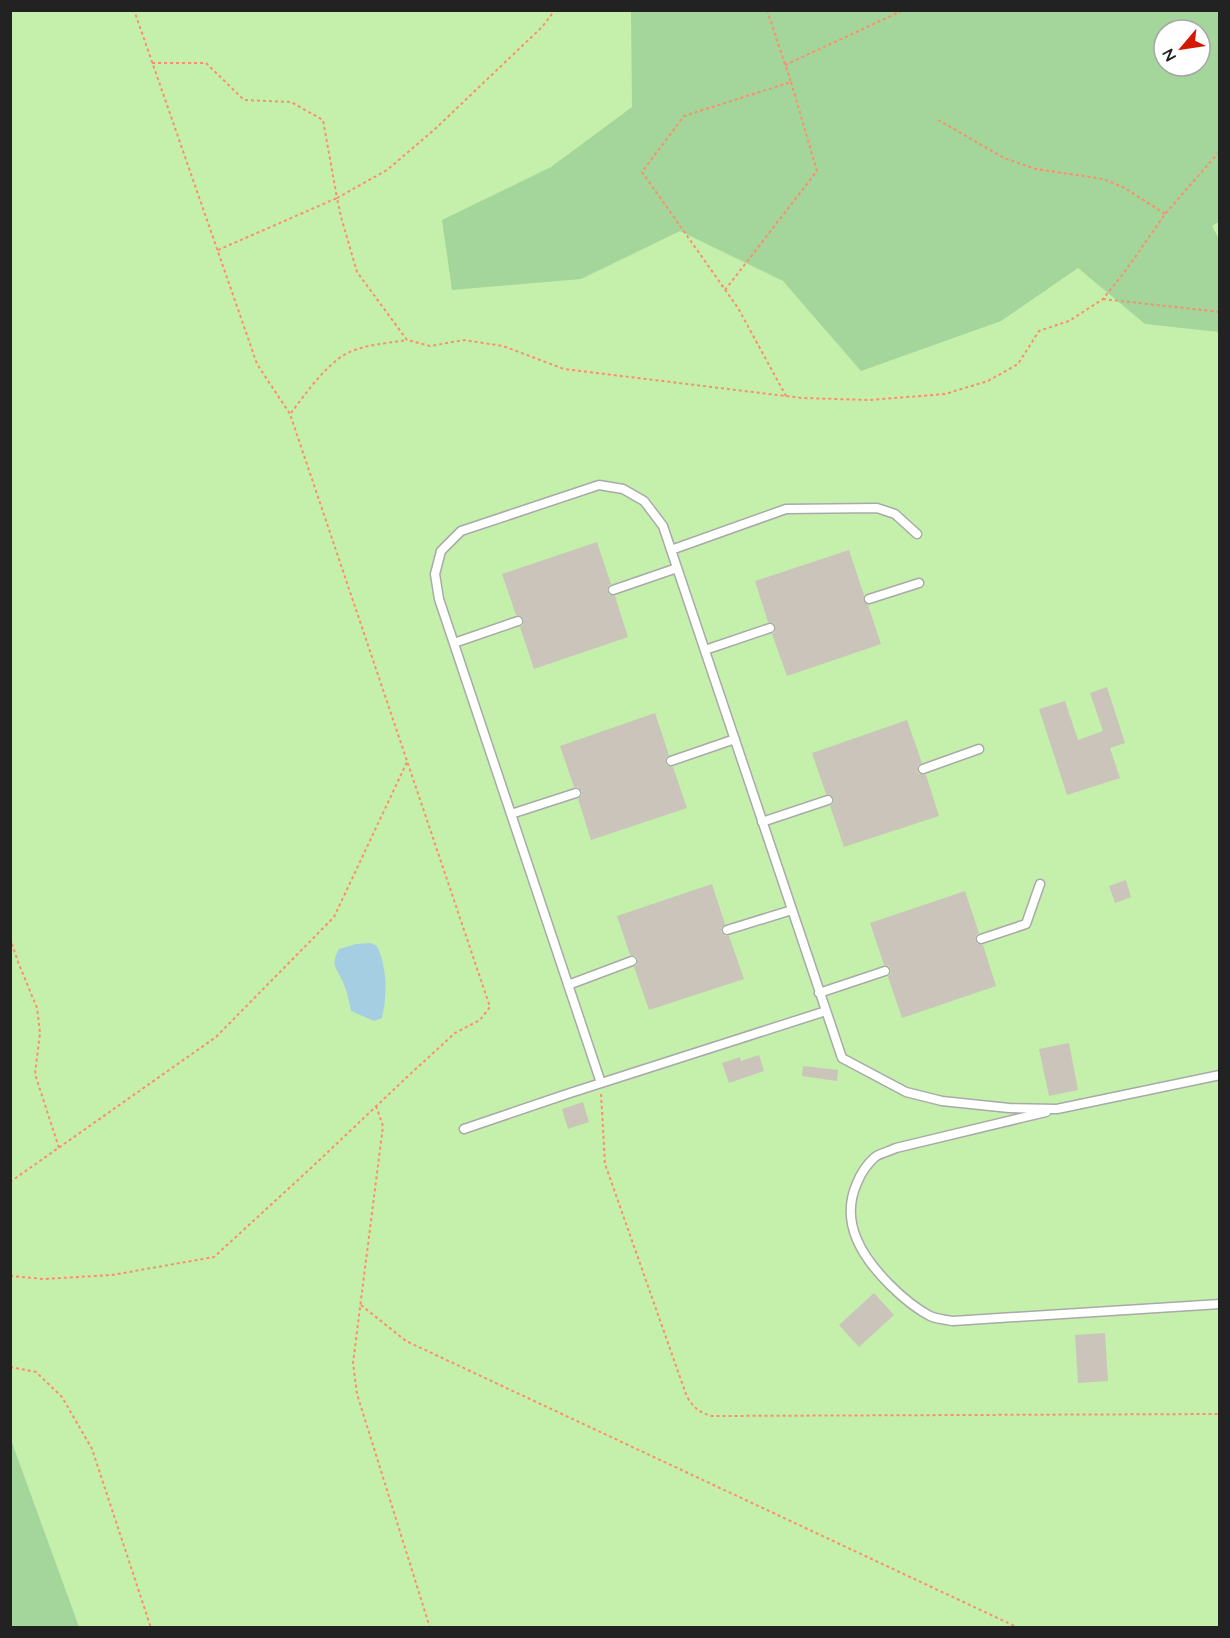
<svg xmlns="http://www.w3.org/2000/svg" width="1230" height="1638" font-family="Quicksand,sans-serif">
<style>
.grass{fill:#c4f0ab}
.forest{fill:#a4d59a;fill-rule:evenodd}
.water{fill:#a6cee3}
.building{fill:#cbc4ba}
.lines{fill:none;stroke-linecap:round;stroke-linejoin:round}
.service-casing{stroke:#a9a9a9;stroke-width:11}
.path{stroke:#ff8d6d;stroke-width:2;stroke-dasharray:3 3;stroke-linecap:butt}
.service{stroke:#fff;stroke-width:8}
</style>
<rect width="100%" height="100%" fill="#f3f0e8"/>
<path class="grass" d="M11,11H839L1219,100V1627L11,1628Z"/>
<path class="forest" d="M631,11H1219L1220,221L1212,226L1219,239V332L1145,324L1078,268L1001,321L861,371L783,281L680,231L581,279L452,290L442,220L551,167L632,107ZM1164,30H1200V66H1164Z
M11,1440L79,1627H11Z"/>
<path class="water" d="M371,943L377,946C384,960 387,982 385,998C385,1005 383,1011 382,1018L374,1021L351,1011C349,1001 347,991 343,982C336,967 330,965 339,949L356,944Z"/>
<path class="building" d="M597,542L611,584L608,586L607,591L609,595L615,596L628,637L534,669L520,627L523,625L524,620L522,616L516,615L502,574Z
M849,550L864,595L863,601L868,605L881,644L787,676L772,634L775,632L776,627L774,623L768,622L755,581Z
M1107,687L1125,743L1110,748L1120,778L1067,795L1039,709L1065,701L1078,740L1103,731L1090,693Z
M655,713L669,755L666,757L665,762L667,766L673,767L687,808L591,840L578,799L582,795V791L578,787H574L560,746Z
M907,720L922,763L918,765L917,771L919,774L926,775L939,816L844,847L830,806L833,804L834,799L832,795L826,794L812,753Z
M1126,880L1131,897L1115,903L1109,886Z
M712,884L725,924L721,928V932L725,936H729L744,979L649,1010L634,967L637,965L638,959L636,956L630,955L617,916Z
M965,891L979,933L976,935L975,940L977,944L983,945L996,986L902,1018L888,977L891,973V970L889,966L884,965L870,923Z
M1069,1043L1078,1090L1049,1096L1039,1049Z
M759,1055L764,1071L729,1083L722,1063L740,1057L741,1061Z
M803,1066L838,1070L837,1081L802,1076Z
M583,1102L589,1122L568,1129L562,1109Z
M874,1293L894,1315L859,1347L839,1325Z
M1105,1333L1108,1381L1078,1383L1075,1335Z"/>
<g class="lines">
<defs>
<path id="service" d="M671,550L786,509L877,508L895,514L917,534
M613,590L677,568
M869,599L919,583
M454,643L518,621
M705,650L770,628
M671,761L735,739
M923,769L979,749
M511,814L576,793
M762,822L828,800
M727,930L792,910
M981,939L1026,924L1040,884
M568,985L632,961
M819,993L885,971
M601,1083L439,599L435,574L441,551L461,531L599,485L623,489L644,501L663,526L842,1058L906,1092L942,1101L1009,1108L1057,1109L1220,1075
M1046,1112L896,1148C890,1151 881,1153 875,1157C866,1165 861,1173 857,1183C839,1223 863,1258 890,1285C902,1297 915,1308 930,1316C937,1319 946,1320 953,1321L1220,1304
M464,1129L570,1093L826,1011"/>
</defs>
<use href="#service" class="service-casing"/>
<path class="path" d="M767,10L791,82L684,116L642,172L738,308L786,396
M152,63H206L244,100L291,102L323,120L337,198L387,170L435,129L542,27L555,10
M785,65L904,10
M938,120L1004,158L1036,169L1103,179L1125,188L1165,214
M218,250L337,198L341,217L357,272L407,340L430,346L464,340L503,346L564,369L802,398L870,400L945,394L988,381L1018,364L1039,331L1069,321L1103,299L1126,270L1165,214L1220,151
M725,290L817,171L791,82
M1103,299L1220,312
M291,413C306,393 329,360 352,351C370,344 389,343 407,340
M10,938L18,962L37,1008L40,1033L35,1074L59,1148
M601,1094L605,1164L687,1397C694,1408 700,1413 712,1416L1220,1414
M376,1106L383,1126L353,1363L357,1394L430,1628
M10,1182L216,1037L334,917L407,762
M10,1276L44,1279L112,1275L214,1257L311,1168L407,1077L455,1033L480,1020L490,1007L290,414L257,364L134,10
M361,1305L406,1341L1019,1628
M10,1367L36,1372L62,1397L92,1449L151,1628"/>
<use href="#service" class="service"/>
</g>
<rect width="1230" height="1638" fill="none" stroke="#222222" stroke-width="24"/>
<g transform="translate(1182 48) rotate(241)"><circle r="28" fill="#ffffff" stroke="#a7a7a7" stroke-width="1.5"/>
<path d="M0-4.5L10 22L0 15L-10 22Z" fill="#d41900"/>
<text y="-9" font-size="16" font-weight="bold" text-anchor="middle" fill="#222222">N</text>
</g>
</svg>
